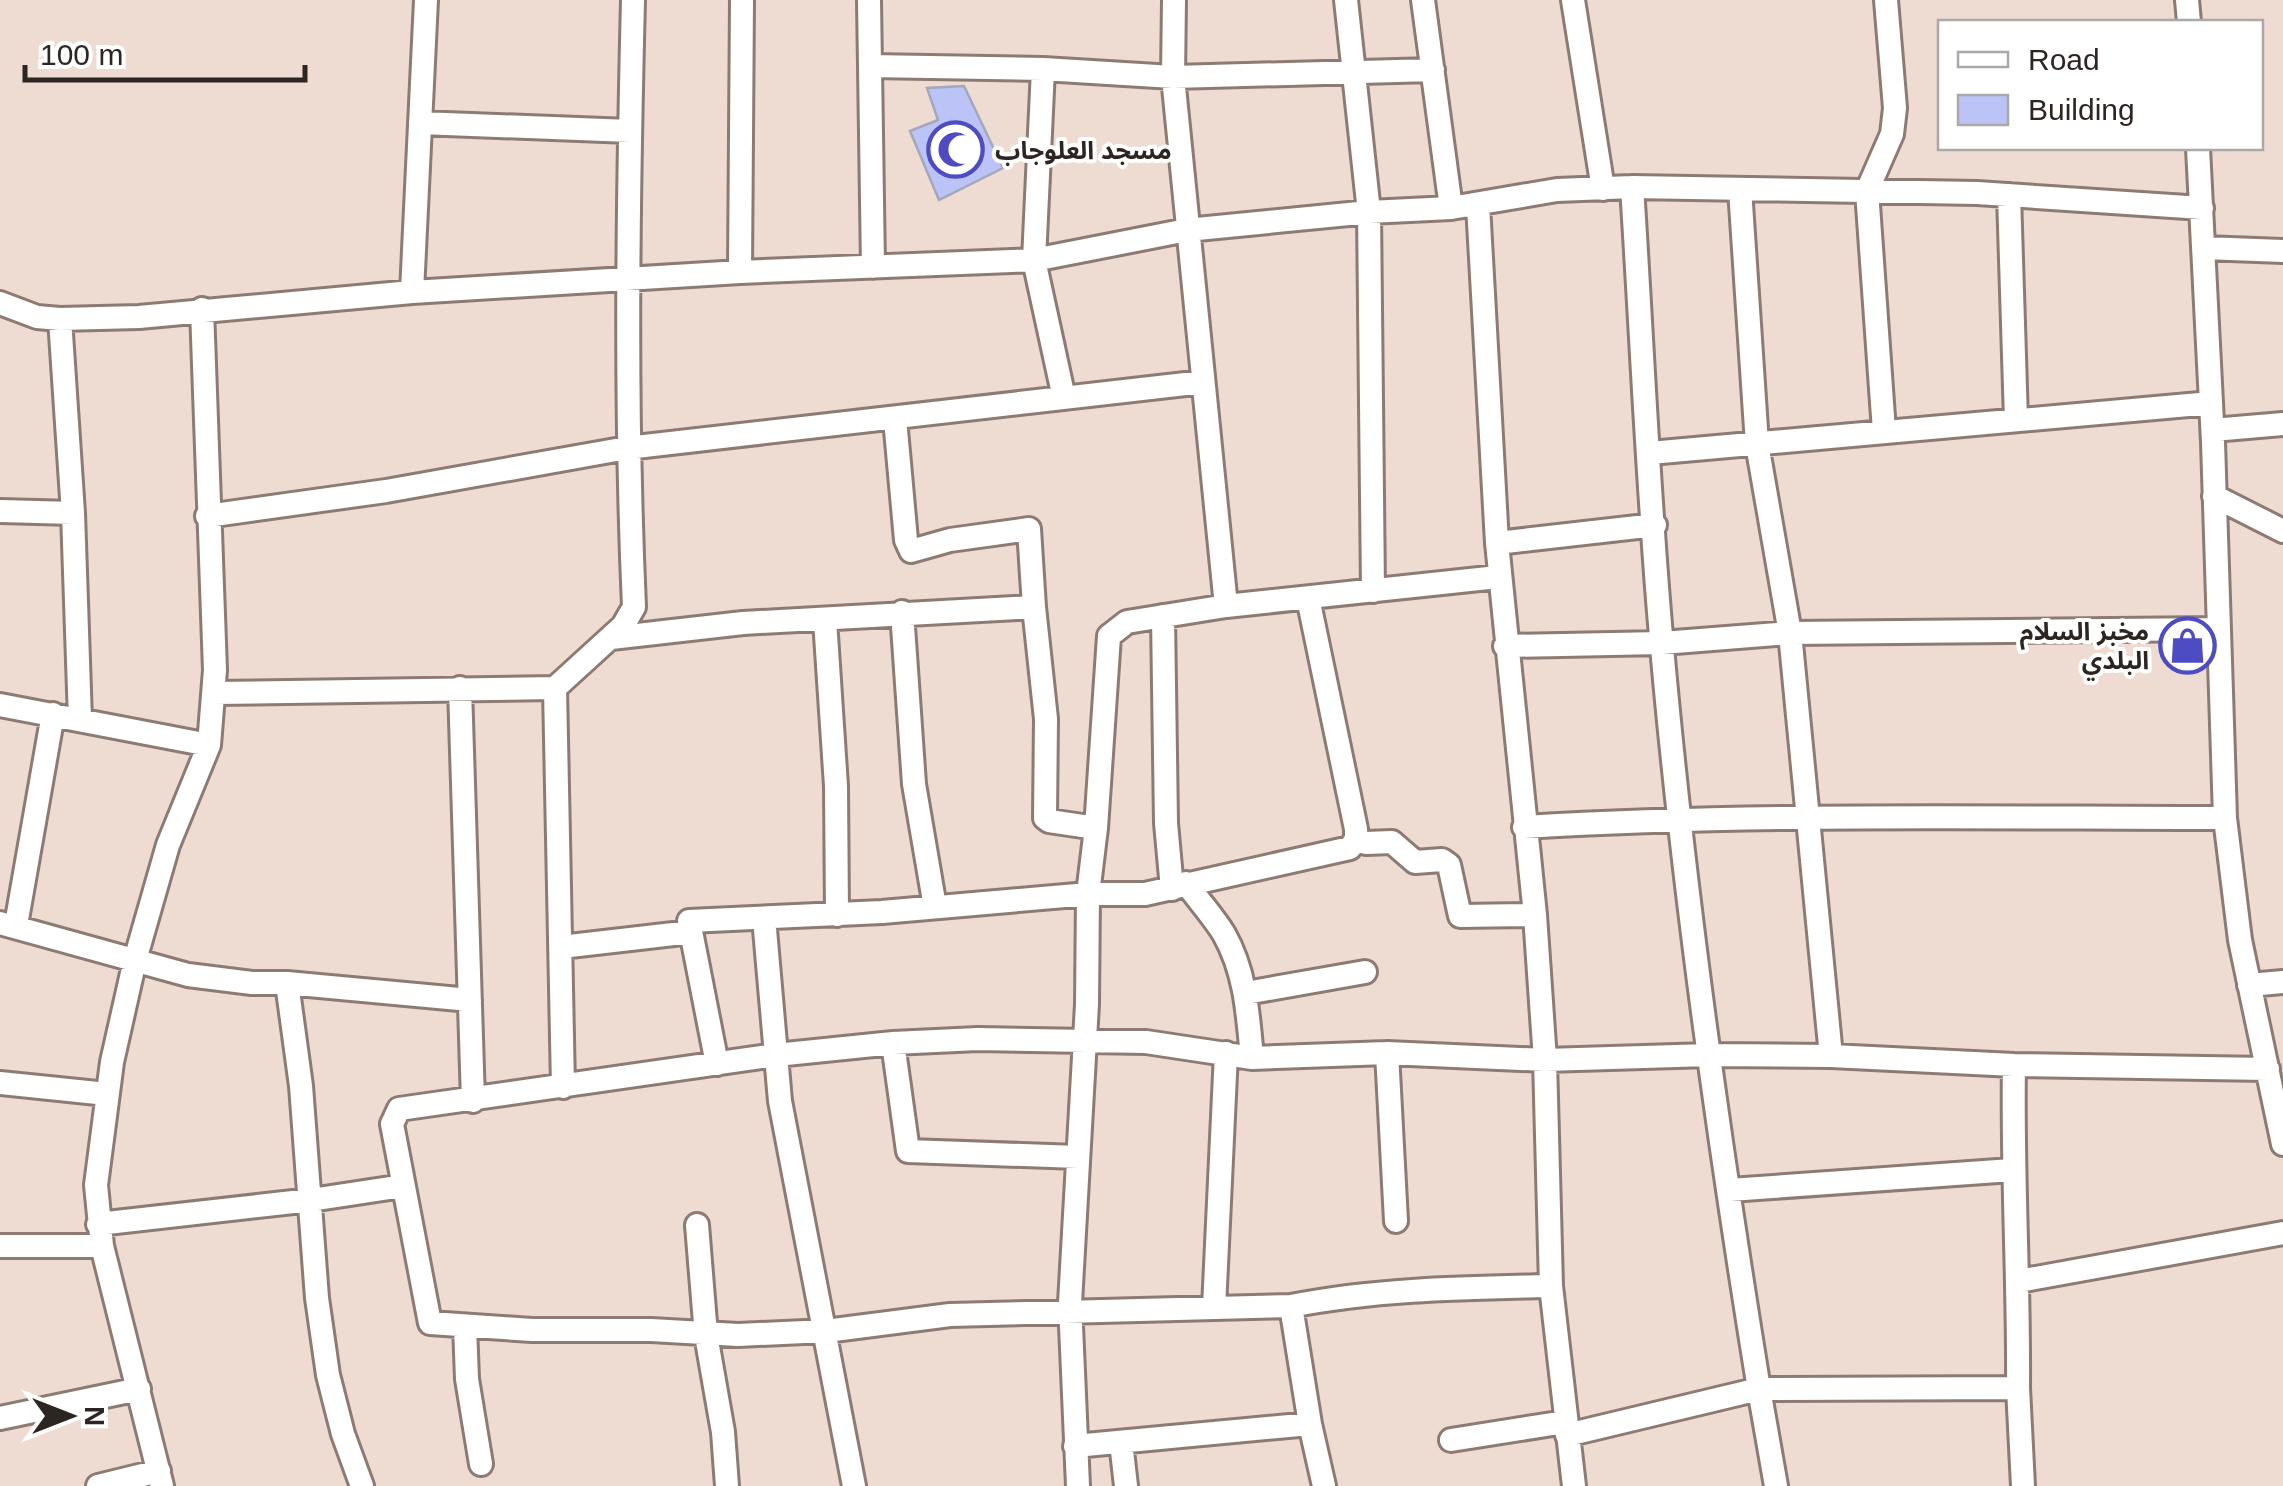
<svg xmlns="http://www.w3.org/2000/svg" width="2283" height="1486" font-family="Arial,'Noto Sans Arabic',sans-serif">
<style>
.building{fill:#bbc3f7;stroke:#a5a8ba;stroke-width:2.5}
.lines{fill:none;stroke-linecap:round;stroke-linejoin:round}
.minor-casing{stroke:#8d7b73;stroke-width:28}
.minor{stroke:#fff;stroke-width:22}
.labels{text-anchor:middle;stroke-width:8;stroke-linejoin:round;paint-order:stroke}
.poi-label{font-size:25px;font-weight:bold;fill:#2c2522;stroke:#fff;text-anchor:start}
</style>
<rect width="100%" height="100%" fill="#eedbd1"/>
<path class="building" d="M964,86L1003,168L939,200L910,131L938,120L927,88Z"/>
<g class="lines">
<defs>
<path id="minor" d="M869,0L873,267
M1174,0L1173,77L1226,606
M1346,0L1369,212L1373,591
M1423,0L1451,208
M1573,0L1603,189
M2187,0L2189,22
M870,66L1043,69L1173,77L1433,70
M1043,69L1034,260L1064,398
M420,123L630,131
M2198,148L2213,442L2225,818L2240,940L2283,1144
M1632,187C1642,340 1648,494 1662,647C1684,895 1719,1143 1759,1389L2018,1388C2019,1280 2012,1172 2014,1065
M1740,189L1757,444L1790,633L1831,1056
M2009,195L2016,420
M1478,205L1497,543
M2204,248L2283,251
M740,272L742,0
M412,292L426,0
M0,303L37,317L60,319L139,317L412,292L740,272L1034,260L1187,230L1369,212L1451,208L1557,190L1632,187L1977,193L2202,208
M60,319L73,513L80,720
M895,419L906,540L911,551L950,540L1029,529L1034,607
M2213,430L2283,424
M1884,431L1867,191L1892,134L1895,108L1886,0
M1650,453L2211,403
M2214,496L2283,531
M0,511L73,513
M207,516L386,491L627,448L1203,382
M902,612L914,784L935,907
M1163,616L1166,823L1172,889
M825,620L836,786L837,915
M611,638L743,623L1034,607L1046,719L1045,818L1049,821L1096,828
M1505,646L1662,643L1790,633L2218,629
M460,688L473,1101
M555,688L563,1087
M214,693L555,688L623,626L634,607C625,404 628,203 633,0
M0,705L209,745
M1524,827C1757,813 1991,818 2225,818
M1356,839L1366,843L1392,842L1415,862L1442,860L1449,865L1460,916L1535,915
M1186,883C1198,900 1213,916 1224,934C1246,973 1248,1015 1252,1058
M764,918L780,1101L854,1486
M0,923L188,975L252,983H287L301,1086L317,1298L328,1375L343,1434L362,1486
M16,925L53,714
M561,947L691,932
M287,983L470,1000
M2249,985L2283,982
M1246,993L1365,972
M893,1043L908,1151L1078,1157
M1387,1053L1396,1221
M717,1064L689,921L882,912L1088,894H1145L1350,848L1356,839V829L1308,598
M0,1083L107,1094
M1730,1190L2012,1170
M98,1224L311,1200L403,1186
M697,1225L706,1335L723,1432L727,1486
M0,1246H102
M2019,1281L2283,1233
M1551,1286C1464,1288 1376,1289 1291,1306L950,1315L826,1331L738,1335L651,1330H532L430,1323L392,1124L399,1109L776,1055L893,1043L978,1039L1146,1042L1252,1058L1387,1053L1545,1060L1709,1055L1831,1056L2014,1065L2268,1069
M1291,1306L1310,1424L1324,1486
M1214,1308L1226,1053
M465,1326L467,1379L481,1464
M2018,1388L2023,1486
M0,1418L139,1389
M1567,1435L1759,1389L1776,1486
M1451,1440L1565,1422
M1121,1442L1126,1486
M1075,1446L1310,1424
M98,1486L159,1471
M162,1486L102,1246L96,1185L112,1062L135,960L168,845L209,745L215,670L202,309
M1078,1486L1070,1303L1087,1004L1088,894L1096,828L1109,636L1127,622L1226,606L1498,577
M1574,1486L1551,1286L1545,1060L1535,915L1497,543L1655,525"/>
</defs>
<use href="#minor" class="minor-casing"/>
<use href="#minor" class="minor"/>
</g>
<defs>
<symbol id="mosque-ring" viewBox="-11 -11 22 22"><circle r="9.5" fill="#fff" stroke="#4e4cc3" stroke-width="1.5"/><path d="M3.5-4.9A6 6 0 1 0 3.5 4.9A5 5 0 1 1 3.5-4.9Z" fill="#4e4cc3"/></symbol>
<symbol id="shop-ring" viewBox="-11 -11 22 22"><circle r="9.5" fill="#fff" stroke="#4e4cc3" stroke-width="1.5"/><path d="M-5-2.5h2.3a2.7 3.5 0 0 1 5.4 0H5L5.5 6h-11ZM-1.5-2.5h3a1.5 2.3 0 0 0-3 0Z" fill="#4e4cc3"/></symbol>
</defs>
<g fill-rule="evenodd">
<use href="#mosque-ring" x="924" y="118" width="63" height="63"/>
<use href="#shop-ring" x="2156" y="614" width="63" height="63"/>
</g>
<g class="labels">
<g class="poi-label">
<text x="995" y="159">مسجد العلوجاب</text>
<text x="2149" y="640" text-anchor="end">مخبز السلام<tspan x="2149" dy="29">البلدي</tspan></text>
</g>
</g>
<rect x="1938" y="20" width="325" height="130" fill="#ffffff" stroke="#aba8a7" stroke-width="2.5"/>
<rect x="1958" y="52" width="50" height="15" fill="#ffffff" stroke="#aba8a7" stroke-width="2.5"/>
<text x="2028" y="70" font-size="30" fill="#2c2522">Road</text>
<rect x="1958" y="95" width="50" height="30" fill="#bbc3f7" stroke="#aba8a7" stroke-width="2.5"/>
<text x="2028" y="120" font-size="30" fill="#2c2522">Building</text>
<g transform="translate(70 1416) rotate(90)" stroke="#ffffff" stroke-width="8" paint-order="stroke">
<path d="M0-8L18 38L0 25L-18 38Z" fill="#2c2522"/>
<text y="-15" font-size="28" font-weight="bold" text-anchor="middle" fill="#2c2522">N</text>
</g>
<path d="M25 65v15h280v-15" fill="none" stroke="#2c2522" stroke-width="5"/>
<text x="40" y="65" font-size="30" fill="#2c2522" stroke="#ffffff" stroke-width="8" paint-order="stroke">100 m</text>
</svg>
